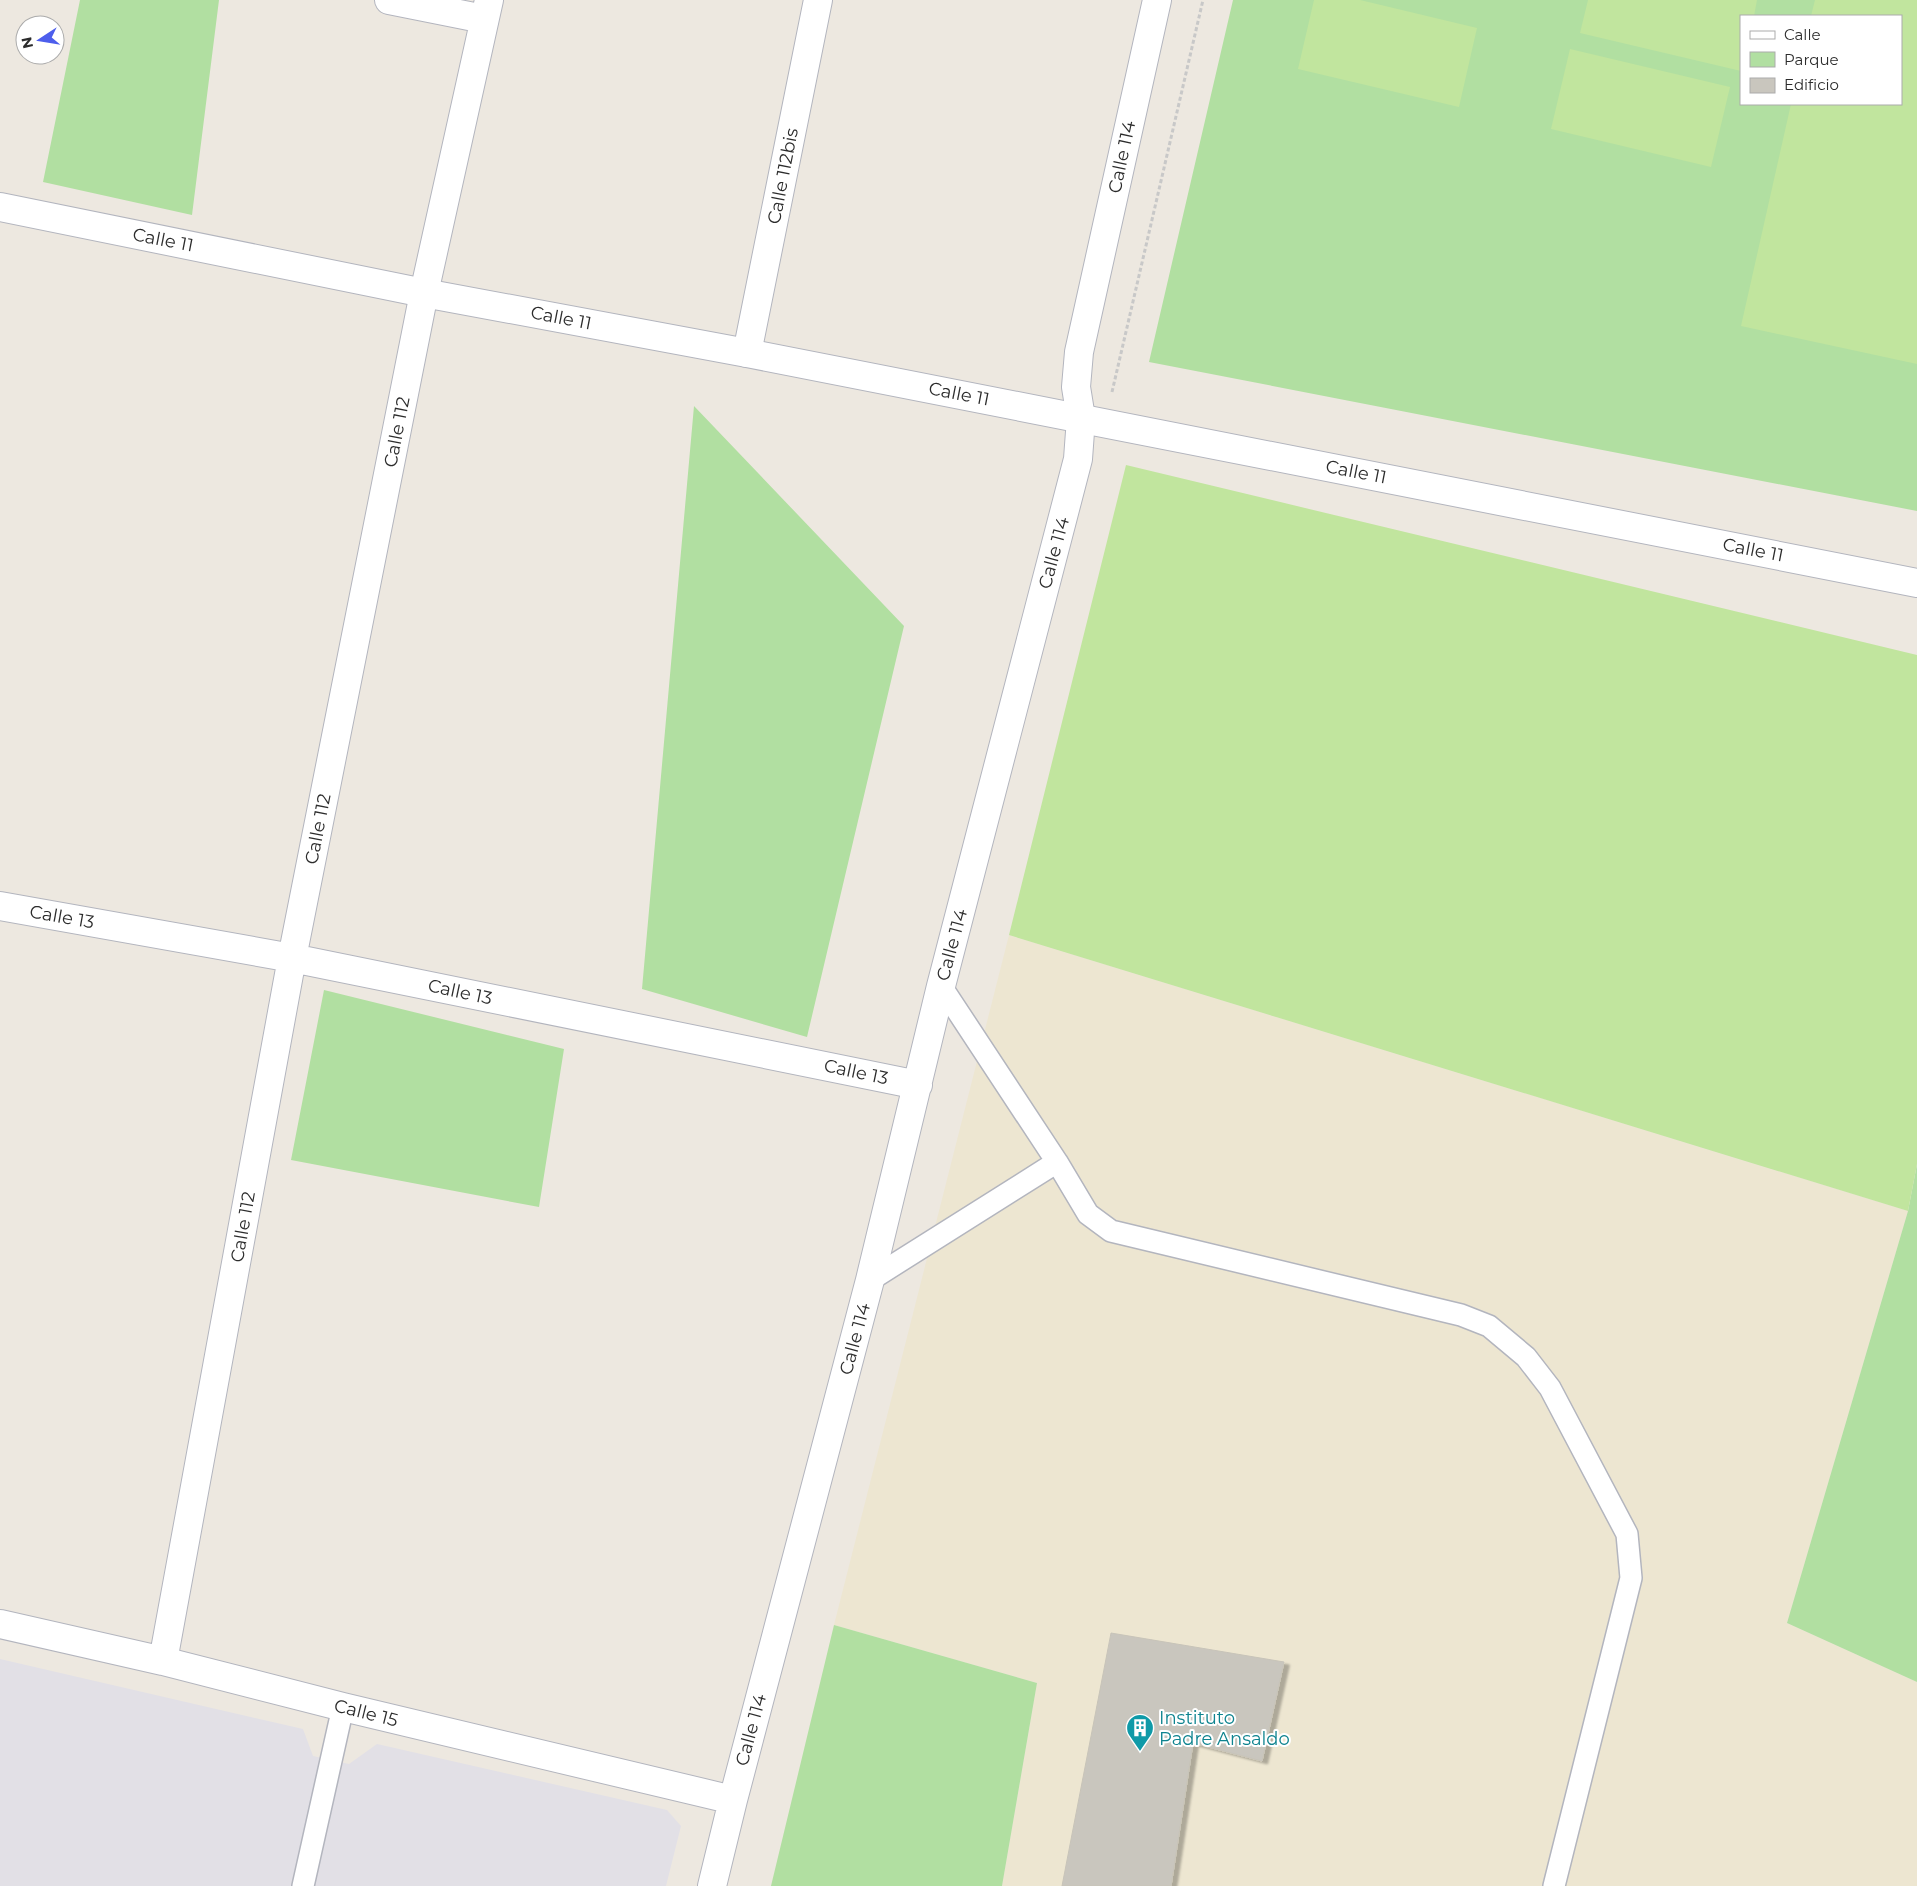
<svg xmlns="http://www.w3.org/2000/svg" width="1917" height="1886" font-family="Montserrat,sans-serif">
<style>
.industrial{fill:#e2e0e6}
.education{fill:#ede6d1}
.green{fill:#b1dfa1;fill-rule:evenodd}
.pitch{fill:#c1e59e}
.building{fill:#c9c6be;stroke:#c8c4b9;filter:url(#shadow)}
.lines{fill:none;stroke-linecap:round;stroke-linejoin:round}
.lane-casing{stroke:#b3b5be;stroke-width:24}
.street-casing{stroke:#b3b5be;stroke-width:30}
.secondary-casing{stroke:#b3b5be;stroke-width:30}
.path{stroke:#c8c8c8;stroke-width:3;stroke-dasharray:4 2.5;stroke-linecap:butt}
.lane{stroke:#fff;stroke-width:21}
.street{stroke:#fff;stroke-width:28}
.secondary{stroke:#fff;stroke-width:28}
.labels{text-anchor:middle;stroke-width:4;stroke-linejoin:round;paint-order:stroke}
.street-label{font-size:18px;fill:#2c2c2c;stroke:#fff}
.culture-label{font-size:18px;fill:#0d838f;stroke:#fff;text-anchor:start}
</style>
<defs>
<filter id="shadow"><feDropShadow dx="5.5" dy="3" stdDeviation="1" flood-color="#0004"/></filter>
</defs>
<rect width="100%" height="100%" fill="#ede8e0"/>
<path class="industrial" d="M0,1659L303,1729L313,1756L349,1764L377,1744L667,1810L681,1826L666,1886H0Z"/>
<path class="education" d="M1009,935L1908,1211L1787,1623L1917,1682V1886H1002L1037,1683L834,1625Z"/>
<path class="green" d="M80,0H219L192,215L43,182Z
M1233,0H1917V511L1149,362ZM1741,16H1901V104H1741Z
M694,406L904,626L807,1037L642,989Z
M324,990L564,1049L539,1207L291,1160Z
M1917,1164V1682L1787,1623L1908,1211Z
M834,1625L1037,1683L1002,1886H771Z"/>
<path class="pitch" d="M1314,0H1360L1477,28L1459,107L1298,69Z
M1588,0H1757L1754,16H1741V71L1580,33Z
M1815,0H1917V364L1741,326L1791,104H1901V16H1811Z
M1570,49L1730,87L1711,167L1551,129Z
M1126,465L1917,655V1164L1908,1211L1009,935Z"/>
<path class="building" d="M1111,1633L1284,1662L1262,1761L1193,1743L1171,1886H1062Z"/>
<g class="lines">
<defs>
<path id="lane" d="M941,986L1057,1162L1088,1214L1111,1231L1461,1315L1489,1326L1526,1357L1550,1388L1627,1534L1631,1578L1554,1886
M870,1280L1057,1162
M303,1886L343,1707"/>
<path id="street" d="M389,0L484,19
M747,353L818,0
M0,906L292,958L918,1085
M0,1624L163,1661L343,1707L733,1800
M163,1661L292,958L424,293L489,0
M712,1886L733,1800L870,1280L941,986L1078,459L1081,418L1076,387L1079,352L1157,0"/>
<path id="secondary" d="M0,207L424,293L747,353L1917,583"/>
</defs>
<use href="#lane" class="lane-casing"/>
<use href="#street" class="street-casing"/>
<use href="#secondary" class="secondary-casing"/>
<path class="path" d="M1112,392L1203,0"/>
<use href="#lane" class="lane"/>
<use href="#street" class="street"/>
<use href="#secondary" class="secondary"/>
</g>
<defs>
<symbol id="building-pin" viewBox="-11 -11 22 30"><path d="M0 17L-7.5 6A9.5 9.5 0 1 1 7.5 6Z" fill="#0f9aa8" stroke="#fff"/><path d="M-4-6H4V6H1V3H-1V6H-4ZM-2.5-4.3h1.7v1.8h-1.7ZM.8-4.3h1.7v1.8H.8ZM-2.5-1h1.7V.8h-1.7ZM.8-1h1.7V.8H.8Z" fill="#fff"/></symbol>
</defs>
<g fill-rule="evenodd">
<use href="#building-pin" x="1124" y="1712" width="32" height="43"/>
</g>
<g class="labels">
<g class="street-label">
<text transform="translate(1122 157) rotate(-78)" y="6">Calle 114</text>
<text transform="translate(783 176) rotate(-79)" y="6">Calle 112bis</text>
<text transform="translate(163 240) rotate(11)" y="6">Calle 11</text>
<text transform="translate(561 318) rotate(11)" y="6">Calle 11</text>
<text transform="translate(959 394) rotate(11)" y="6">Calle 11</text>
<text transform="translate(397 432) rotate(-79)" y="6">Calle 112</text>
<text transform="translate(1356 472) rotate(11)" y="6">Calle 11</text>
<text transform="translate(1753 550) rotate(11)" y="6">Calle 11</text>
<text transform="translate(1054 553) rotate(-75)" y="6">Calle 114</text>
<text transform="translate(318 829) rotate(-79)" y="6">Calle 112</text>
<text transform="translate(62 917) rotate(10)" y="6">Calle 13</text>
<text transform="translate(952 945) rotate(-75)" y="6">Calle 114</text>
<text transform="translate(460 992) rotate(12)" y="6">Calle 13</text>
<text transform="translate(856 1072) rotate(12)" y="6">Calle 13</text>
<text transform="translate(243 1227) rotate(-80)" y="6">Calle 112</text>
<text transform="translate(855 1339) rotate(-75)" y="6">Calle 114</text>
<text transform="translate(366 1713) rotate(14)" y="6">Calle 15</text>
<text transform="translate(751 1730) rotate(-75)" y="6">Calle 114</text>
</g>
<g class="culture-label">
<text x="1159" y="1724">Instituto<tspan x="1159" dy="21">Padre Ansaldo</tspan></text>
</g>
</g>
<rect x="1740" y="15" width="162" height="90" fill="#ffffff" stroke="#ababab"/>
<rect x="1750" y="31" width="25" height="8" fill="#ffffff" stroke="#ababab"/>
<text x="1784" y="40" font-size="15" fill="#2c2c2c">Calle</text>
<rect x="1750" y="52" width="25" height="15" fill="#b1dfa1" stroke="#ababab"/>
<text x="1784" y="65" font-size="15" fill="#2c2c2c">Parque</text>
<rect x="1750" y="78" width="25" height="15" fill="#c9c6be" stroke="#ababab"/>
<text x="1784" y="90" font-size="15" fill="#2c2c2c">Edificio</text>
<g transform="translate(40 40) rotate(258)"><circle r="24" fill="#ffffff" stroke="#ababab"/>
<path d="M0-4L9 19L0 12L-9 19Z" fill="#4d5eec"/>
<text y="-8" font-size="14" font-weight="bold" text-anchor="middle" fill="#2c2c2c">N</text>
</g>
</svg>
